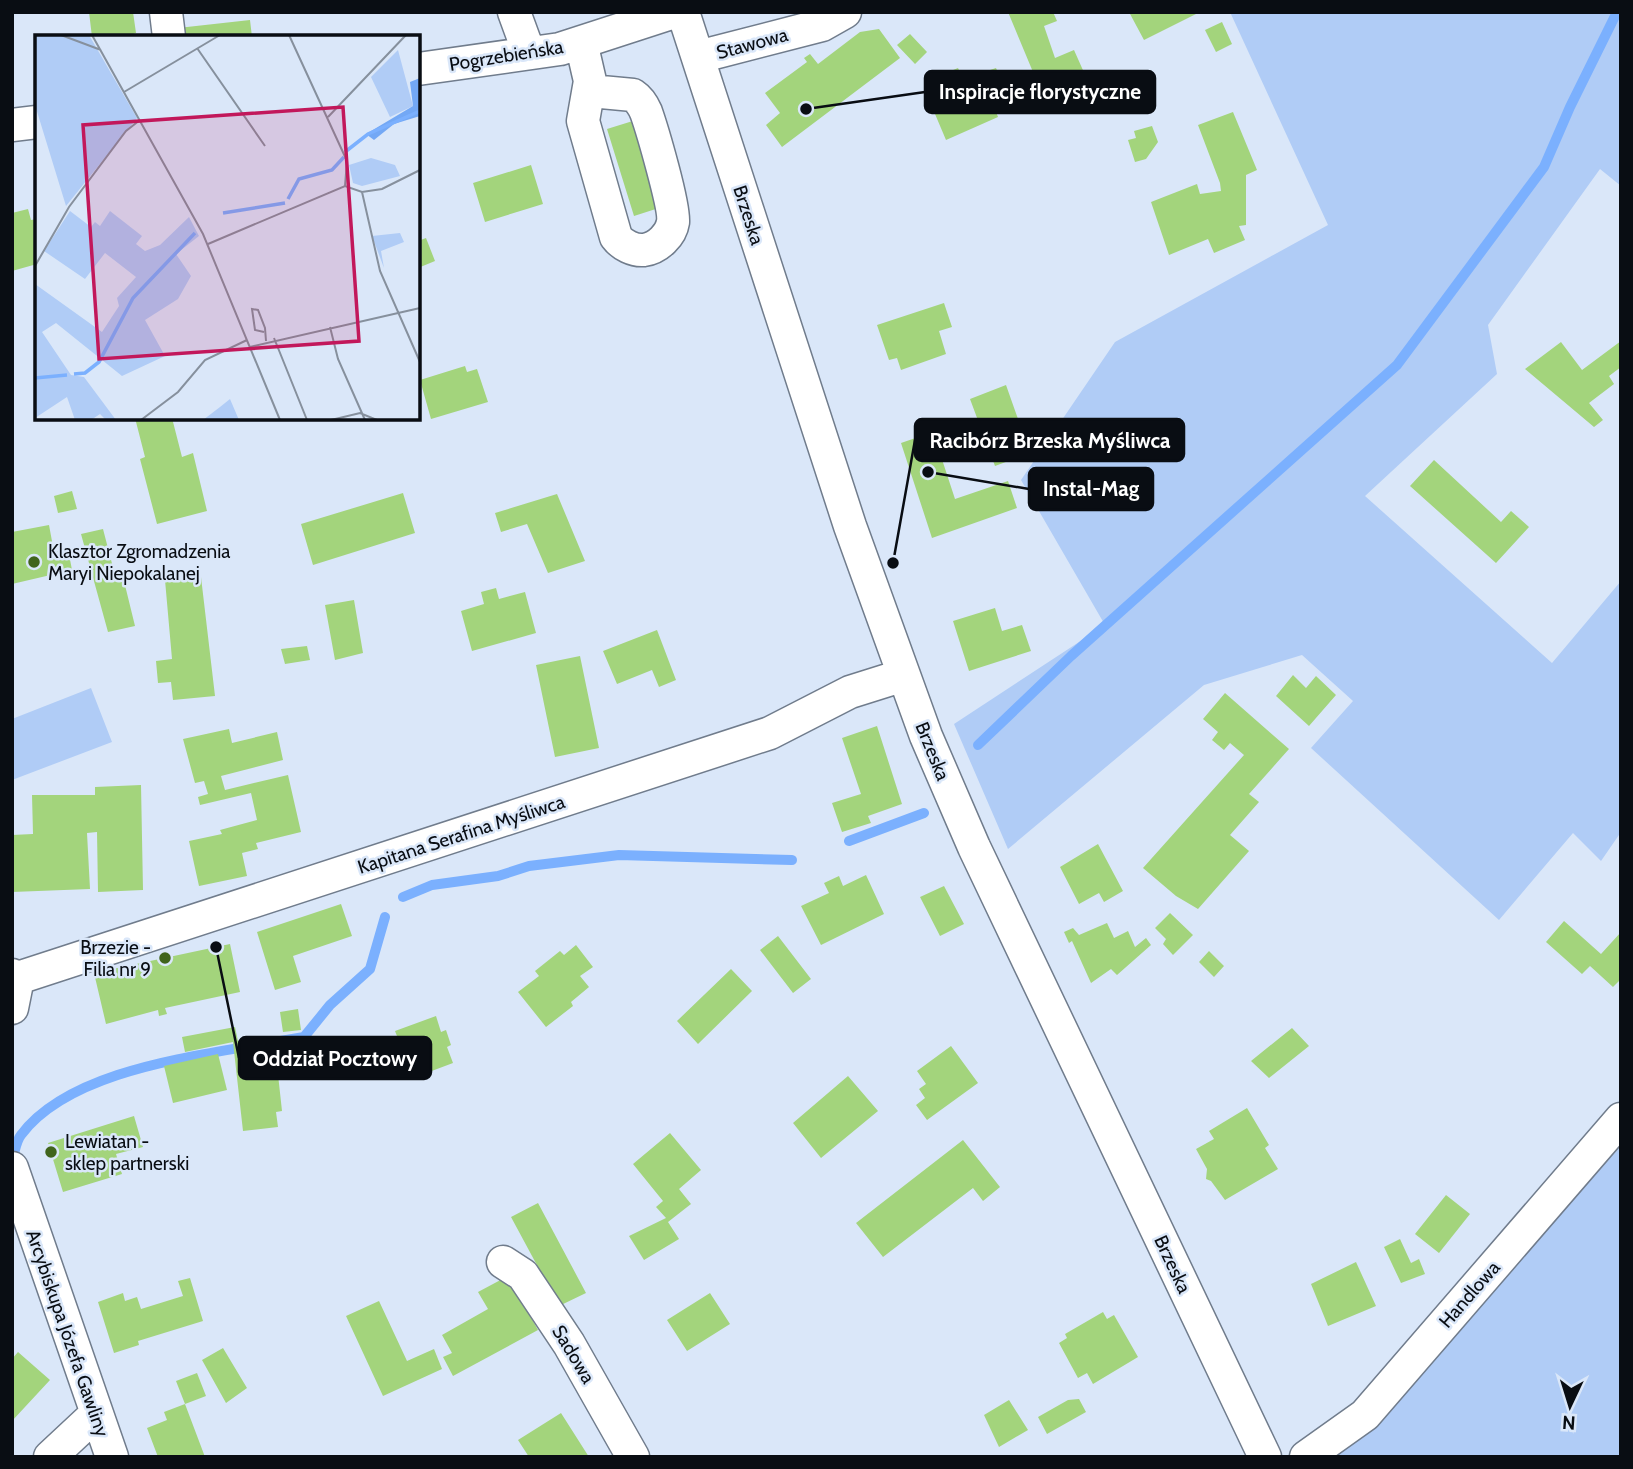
<svg xmlns="http://www.w3.org/2000/svg" width="1633" height="1469" font-family="Cabin,sans-serif">
<style>
.green{fill:#b0ccf6}
.lines{fill:none;stroke-linecap:round;stroke-linejoin:round}
.stream{stroke:#7bb0fe;stroke-width:10}
.building{fill:#a3d47c}
.minor-casing{stroke:#707c8c;stroke-width:35}
.minor{stroke:#fff;stroke-width:32}
.poi-dot{fill:#40641c;stroke:#dae7f9;stroke-width:2.5}
.labels{text-anchor:middle;stroke-width:5;stroke-linejoin:round;paint-order:stroke}
.street-label{font-size:19px;fill:#090d13;stroke:#dae7f9}
.poi-label{font-size:19px;fill:#090d13;stroke:#dae7f9;text-anchor:start}
.inset-river{fill:none;stroke:#7bb0fe;stroke-width:3.5}
.inset-road{fill:none;stroke:#86909d;stroke-width:2}
.view{fill:#c2185b;fill-opacity:0.15;stroke:#c2185b;stroke-width:3.5}
.inset-edge{fill:none;stroke:#090d13;stroke-width:3.5}
.leader{fill:none;stroke:#090d13;stroke-width:2.5}
.callout-dot{fill:#090d13;stroke:#dae7f9;stroke-width:2.5}
.callout{fill:#090d13;stroke:#090d13;stroke-width:2.5}
.callout-label{font-size:21px;text-anchor:middle;font-weight:bold;fill:#fff}
</style>
<rect width="100%" height="100%" fill="#dae7f9"/>
<path class="green" d="M1230,12H1621V186L1600,169L1488,325L1497,374L1365,496L1552,663L1621,581V832L1601,861L1573,833L1499,920L1311,748L1353,701L1302,655L1204,685L1008,849L954,724L1105,625L1021,480L1115,342L1328,225Z
M91,688L112,742L12,780V719Z
M1621,1146V1457H1332L1420,1372Z"/>
<g class="lines">
<path class="stream" d="M978,745L1071,656L1397,365L1544,167L1570,107L1617,12
M849,841L924,813
M403,897L432,885L498,876L529,866L619,855L792,860
M263,1044L304,1037L330,1005L370,969L385,917
M12,1160C15,1152 16,1141 21,1135C66,1075 176,1059 245,1047"/>
</g>
<path class="building" d="M89,12H133L136,33L125,37H92Z
M1008,12H1053L1057,21L1044,26L1055,58L1074,50L1086,77L1043,96Z
M1129,12H1200L1144,40Z
M250,20L252,37H179L178,28Z
M1222,22L1232,44L1216,52L1205,30Z
M879,29L900,58L782,147L766,125L780,113L765,93L807,62L804,58L810,54L818,64L860,32Z
M910,34L927,52L915,64L897,45Z
M958,68L963,79L996,68L1009,98L993,104L998,117L946,140L927,95L936,91L931,79Z
M1233,112L1257,170L1246,175V225L1239,226L1245,240L1214,253L1208,239L1169,255L1151,202L1197,184L1200,194L1221,191L1220,183L1198,125Z
M636,120L662,207L634,216L607,129Z
M1152,126L1158,142L1146,159L1135,162L1128,140L1136,138L1134,131Z
M531,165L543,204L485,222L473,183Z
M28,209L31,220L37,219V264L12,271V213Z
M426,238L435,261L418,268V241Z
M944,303L952,327L939,331L946,354L901,370L897,358L889,360L877,325Z
M1621,341V367L1609,376L1614,384L1589,403L1603,420L1594,427L1525,369L1561,342L1582,370Z
M465,366L467,372L477,369L488,402L431,419L420,380Z
M1006,385L1030,453L995,466L970,399Z
M135,418H172L182,457L193,453L207,511L157,524L140,459L145,457Z
M933,432L955,499L1008,481L1017,508L932,538L901,443Z
M1434,460L1501,522L1511,511L1529,527L1496,563L1410,486Z
M72,491L77,509L58,513L54,496Z
M403,493L415,533L313,565L301,524Z
M557,494L585,561L548,573L527,524L501,532L495,513Z
M49,525L54,552L68,549L72,570L12,584V532Z
M103,529L116,579L123,577L135,626L108,632L81,534Z
M201,577L215,696L173,700L171,682L158,683L156,661L172,659L165,580Z
M496,588L499,599L525,592L536,633L472,651L461,611L484,604L481,592Z
M354,600L363,653L335,660L325,605Z
M995,608L1002,631L1022,625L1031,651L969,671L953,621Z
M657,630L676,680L659,687L652,670L617,684L603,651Z
M307,646L310,660L285,664L281,649Z
M580,656L599,748L555,757L536,665Z
M1293,675L1306,688L1316,676L1336,695L1309,726L1276,696Z
M1225,693L1289,749L1249,794L1259,802L1230,835L1249,851L1198,909L1176,896L1143,868L1244,755L1230,743L1224,750L1212,740L1218,732L1203,719Z
M877,726L902,804L868,816L871,823L842,832L832,803L861,794L842,738Z
M229,729L232,743L277,732L283,760L221,776L225,790L288,775L301,832L256,843L258,849L242,853L247,876L199,886L189,841L222,834L220,830L257,820L251,793L200,805L198,797L208,794L204,781L195,783L183,739Z
M141,785L143,890L98,892L97,832L87,833L90,889L12,892V835L33,834L32,795H95V787Z
M1098,844L1123,891L1104,902L1099,893L1079,904L1060,867Z
M866,875L884,914L821,945L801,906L829,893L824,883L839,876L843,886Z
M944,886L964,924L940,936L920,897Z
M341,904L352,936L293,956L301,982L275,990L257,932Z
M1170,913L1193,935L1173,955L1163,944L1166,939L1155,928Z
M1564,921L1601,954L1621,932V979L1613,987L1590,966L1582,974L1546,942Z
M1107,923L1114,938L1128,931L1135,947L1146,938L1151,945L1117,975L1111,969L1091,983L1072,941L1069,943L1064,932L1073,928L1079,935Z
M778,936L811,979L793,993L760,950Z
M230,944L240,992L165,1008L167,1014L159,1016L158,1010L106,1024L94,973Z
M576,945L593,967L580,976L589,987L571,1002L573,1006L546,1027L518,992L539,976L535,971L560,951L564,955Z
M1209,951L1224,966L1214,977L1199,962Z
M731,969L752,991L698,1044L677,1021Z
M298,1009L301,1030L283,1032L280,1012Z
M436,1016L441,1032L446,1030L451,1045L447,1047L453,1063L413,1078L410,1071L394,1076L382,1042L397,1036L395,1031Z
M235,1027L238,1041L274,1038L282,1111L276,1112L278,1127L243,1131L233,1042L185,1052L182,1037Z
M1292,1028L1309,1046L1269,1078L1251,1061Z
M951,1046L978,1083L927,1120L916,1105L925,1098L919,1089L926,1084L917,1071Z
M218,1054L227,1090L173,1103L164,1066Z
M848,1076L878,1111L821,1158L793,1123Z
M1247,1108L1269,1145L1265,1148L1278,1169L1225,1200L1211,1181L1206,1179L1207,1169L1196,1149L1214,1139L1209,1131Z
M134,1116L143,1147L116,1154L122,1174L63,1192L48,1143Z
M670,1133L701,1170L679,1189L691,1204L668,1222L679,1239L644,1260L629,1236L666,1218L656,1207L663,1201L633,1164Z
M963,1140L1000,1187L983,1201L973,1188L883,1257L856,1223Z
M1446,1195L1470,1214L1439,1253L1415,1234Z
M538,1203L586,1293L559,1306L511,1217Z
M1400,1239L1411,1263L1419,1259L1425,1274L1401,1283L1384,1247Z
M1356,1262L1376,1306L1328,1326L1311,1284Z
M508,1276L538,1330L453,1376L443,1357L452,1353L442,1335L488,1309L478,1292Z
M190,1278L203,1321L138,1341L139,1345L114,1353L98,1302L123,1293L125,1301L137,1297L141,1309L183,1296L178,1281Z
M710,1293L730,1324L687,1351L667,1320Z
M379,1301L407,1361L434,1349L442,1369L383,1396L346,1316Z
M1103,1312L1107,1319L1114,1315L1138,1357L1093,1384L1087,1373L1078,1378L1059,1343L1067,1338L1065,1334Z
M223,1348L247,1388L226,1403L202,1360Z
M18,1352L50,1380L12,1421V1359Z
M197,1373L206,1396L185,1404L176,1381Z
M1079,1399L1086,1412L1047,1434L1038,1417L1068,1400Z
M1009,1400L1028,1430L999,1447L984,1415Z
M185,1404L205,1457H158L147,1428L167,1420L164,1412Z
M561,1413L589,1457H529L518,1440Z"/>
<g class="lines">
<defs>
<path id="minor" d="M166,12L169,37
M514,12L529,53
M683,12L850,526L926,736L974,847L1265,1457
M581,42L590,81L583,121L616,237C622,245 634,251 644,250C658,248 671,235 673,222C675,207 652,129 646,112C643,105 639,99 633,95L601,92L588,95
M698,57L822,25L845,12
M418,69L560,49L674,12
M12,125L37,122
M12,975L18,978L770,733L850,692L904,675
M12,1008L18,978
M12,1168L112,1457
M503,1262L523,1275L569,1344L633,1457
M50,1457L95,1415
M1306,1457L1365,1415L1621,1119"/>
</defs>
<use href="#minor" class="minor-casing"/>
<use href="#minor" class="minor"/>
</g>
<g class="poi-dot">
<circle cx="34" cy="562" r="7"/>
<circle cx="165" cy="958" r="7"/>
<circle cx="51" cy="1152" r="7"/>
</g>
<g class="labels">
<g class="street-label">
<text transform="translate(752 43) rotate(-15)" y="7">Stawowa</text>
<text transform="translate(506 55) rotate(-9)" y="7">Pogrzebieńska</text>
<text transform="translate(749 215) rotate(72)" y="7">Brzeska</text>
<text transform="translate(933 751) rotate(68)" y="7">Brzeska</text>
<text transform="translate(461 834) rotate(-18)" y="7">Kapitana Serafina Myśliwca</text>
<text transform="translate(1173 1264) rotate(65)" y="7">Brzeska</text>
<text transform="translate(1469 1294) rotate(-49)" y="7">Handlowa</text>
<text transform="translate(68 1333) rotate(71)" y="7">Arcybiskupa Józefa Gawliny</text>
<text transform="translate(574 1354) rotate(59)" y="7">Sadowa</text>
</g>
<g class="poi-label">
<text x="48" y="558">Klasztor Zgromadzenia<tspan x="48" dy="22">Maryi Niepokalanej</tspan></text>
<text x="151" y="954" text-anchor="end">Brzezie -<tspan x="151" dy="22">Filia nr 9</tspan></text>
<text x="65" y="1148">Lewiatan -<tspan x="65" dy="22">sklep partnerski</tspan></text>
</g>
</g>
<g transform="translate(35 35)">
<rect width="385" height="385" fill="#dae7f9"/>
<path d="M0,0H54L102,83L31,171L0,70ZM363,15L378,71L355,82L336,42ZM336,123L360,130L365,141L327,151L318,148L314,130ZM35,176L56,192L60,187L65,191L75,176L107,201L101,209L110,216L125,210L154,182L164,201L141,219L156,241L143,264L110,285L130,321L87,341L21,288L7,297L36,340L49,342L81,385H71L65,379L56,385H40L32,362L0,383V249L67,297L84,271L82,263L101,242L70,218L50,244L9,216ZM365,198L369,207L346,216L349,233L337,201ZM195,364L204,385H168L185,372Z" fill="#b0ccf6"/>
<path d="M385,43V81L359,89L339,105L331,99L378,71L375,47Z" fill="#73a8f5"/>
<path class="inset-river" d="M310,117L333,99L385,76M253,164L264,144L297,135L309,122M188,178L250,168M39,339L50,338L64,327L98,263L160,198M0,343L32,340"/>
<path class="inset-road" d="M26,0L66,15M57,0L168,199L245,385M254,0L312,126L310,151M162,13L230,111M89,57L185,0M293,82L371,0M327,157L345,236L385,327M173,209L310,151L327,157L347,154L385,135M0,231L34,172L91,96L105,85M295,292L303,324L330,385M229,297L220,295L217,274L223,275L230,293L231,306M239,303L272,385M215,312L385,273M106,385L143,357L170,325L212,305M296,385L325,378L342,385"/>
<path class="view" d="M308,72L324,306L64,324L48,90Z"/>
<rect width="385" height="385" class="inset-edge"/>
</g>
<path class="leader" d="M806 109L925 92M893 563L915 440M928 472L1029 489M216 947L239 1058"/>
<g class="callout-dot">
<circle cx="806" cy="109" r="7"/>
<circle cx="893" cy="563" r="7"/>
<circle cx="928" cy="472" r="7"/>
<circle cx="216" cy="947" r="7"/>
</g>
<g class="callout">
<rect x="925" y="71" width="230" height="42" rx="7"/>
<rect x="915" y="419" width="269" height="42" rx="7"/>
<rect x="1029" y="468" width="124" height="42" rx="7"/>
<rect x="239" y="1037" width="192" height="42" rx="7"/>
</g>
<g class="callout-label">
<text x="1040" y="99">Inspiracje florystyczne</text>
<text x="1050" y="448">Racibórz Brzeska Myśliwca</text>
<text x="1091" y="496">Instal-Mag</text>
<text x="335" y="1066">Oddział Pocztowy</text>
</g>
<rect width="1633" height="1469" fill="none" stroke="#090d13" stroke-width="28"/>
<g transform="translate(1570 1406) rotate(184)" stroke="#dae7f9" stroke-width="5" paint-order="stroke">
<path d="M0-5L12 26L0 18L-12 26Z" fill="#090d13"/>
<text y="-10" font-size="19" font-weight="bold" text-anchor="middle" fill="#090d13">N</text>
</g>
</svg>
